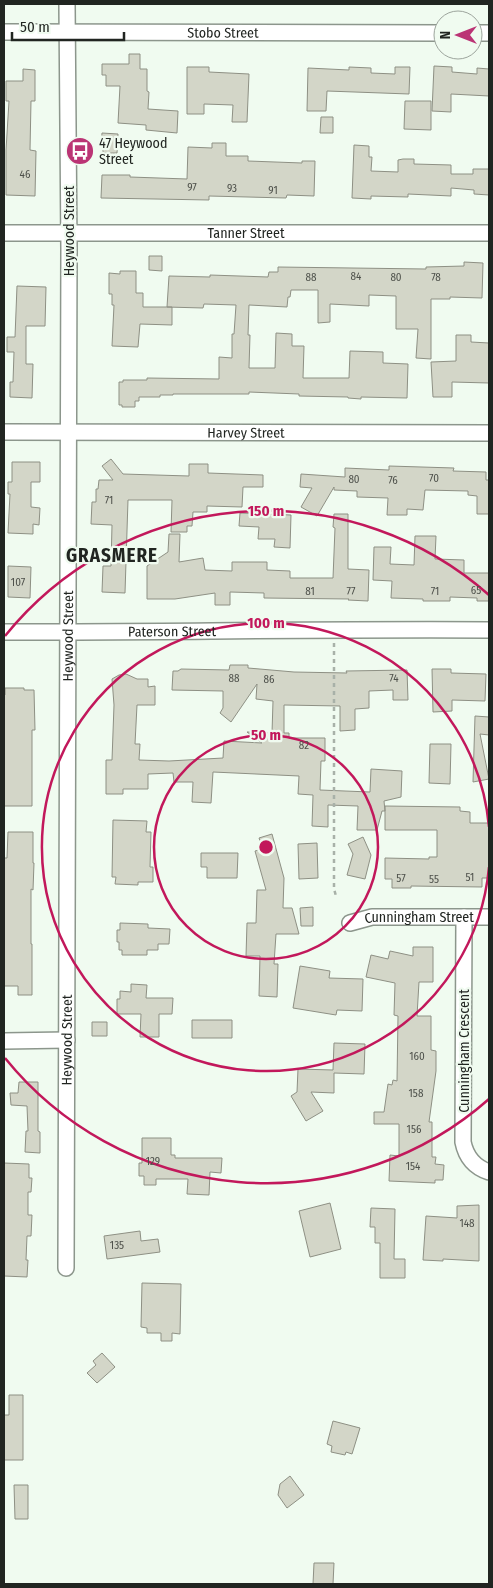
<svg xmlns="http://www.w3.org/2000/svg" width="493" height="1588" font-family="'Fira Sans Condensed',sans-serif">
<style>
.building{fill:#d3d6c8;stroke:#8e9084}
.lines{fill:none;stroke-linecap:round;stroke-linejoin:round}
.minor-casing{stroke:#8c968c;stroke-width:18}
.path{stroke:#a8b1a8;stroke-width:2.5;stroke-dasharray:4 4;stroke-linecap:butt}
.minor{stroke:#fff;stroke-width:15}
.ring{fill:none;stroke:#c2185b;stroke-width:2.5}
.labels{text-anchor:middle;stroke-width:4.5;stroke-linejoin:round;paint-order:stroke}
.number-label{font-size:11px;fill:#4e514b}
.street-label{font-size:14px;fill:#212521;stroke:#f0fbf0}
.poi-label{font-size:14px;fill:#212521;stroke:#f0fbf0;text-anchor:start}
.district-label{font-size:19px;font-weight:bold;letter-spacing:1px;fill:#212521;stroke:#f0fbf0}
.centre{fill:#c2185b;stroke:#f0fbf0;stroke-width:2.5}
.ring-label{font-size:15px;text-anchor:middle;font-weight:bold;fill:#c2185b;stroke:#f0fbf0;stroke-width:4.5;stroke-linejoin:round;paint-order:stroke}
</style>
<rect width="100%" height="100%" fill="#f0fbf0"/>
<path class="building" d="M129,54H140V69H147V91L149,92L148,109L178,111L177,133L146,130V125L118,123L120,86H106V75H102V64H129Z
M434,66L452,67V72L477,74V68L489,69V96L451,94V112L432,111Z
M187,67H209V72L249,74L247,122H232L233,105L204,104V114H187Z
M349,67L371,68V73L395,74V67H410L409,94L327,91L326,111H307L308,68L349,70Z
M23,69L35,70V101H31L30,150L36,151L35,196L6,195V150L9,101H6V81H23Z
M405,101H431V130L404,129Z
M321,117H333V133H320Z
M102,133L118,134L117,153H103V147H101Z
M212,143H226V156H248V161L302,163V161H315L314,196L287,195L286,198L209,196V200L101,198L102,175H130V177L187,179L188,147L212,148Z
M354,145L369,146V157H372L371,171L398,172V160L403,159H414V164L451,165V174H473V169H489V195L474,194V190L451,188V196L408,194V197L371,196V199L352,198Z
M149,256H162V271L149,270Z
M464,262L483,263L482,298L450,297V299H431V359L416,358L418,329H396V296L369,295V306L330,304V322L318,323V290H291L290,297H288L287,307L249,305L248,335H250L249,368H275L276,333L292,334V346H304L303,378H349L350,351L383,352V363L408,364L407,398L361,397V399L348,398V397L299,396V394L249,392V394H173V395H160V397H139V401H135V407H122V405H119V382H123V380H147V378L219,379V357L232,358V334H234L236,305L204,304L203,308L167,307L169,276L210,277V275L268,277L269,272H278V267L426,269V267L464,266Z
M120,271H136V293H143V307H172V325L140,324L138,347L112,346L114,305H112V294H109V273L120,274Z
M17,286L46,287L45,326H26V364H33L32,398L10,397V382H13L14,352H7V337H15Z
M456,335H471V342L489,343V383L452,382V397H433L431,362L456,361Z
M111,459L123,474L189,476V464H208V473L263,475V487H243L242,507L207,506V512H193L192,526H187V532H171L172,500H128L125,593L102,592L103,566H111L112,525L91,524L92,502H96V489H98L99,480H113L102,466Z
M12,462H40V482H31V507L40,508L39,525L33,524V534L8,533L10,494H8V482H12Z
M389,466L454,468L453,471L486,472V480H489V514H477V496L468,495V491L425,490L423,510L407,509V515H387L388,498L357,497V491L334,490V487L317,516L301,507L312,488L300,487L301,474L345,477V468L389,470Z
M240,513L291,515L290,548L274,547L275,539H258L259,527L239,526Z
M334,514H348V569L369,570L368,601L348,600L349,599L264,598V593L230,592V605H215V593L175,599H147V566L168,552L169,534H180L179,562L203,558L205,570L232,571V562H267V570L290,571V578H333L335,528L333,527Z
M415,536H436L435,559L464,560V573H489V601H477V598L450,597V601H423V599L391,598L392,581L373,580L374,547H391L390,564L414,565Z
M8,566L31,567L30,598L8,597Z
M230,665H248V668L294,672L347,673L346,671L407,670L408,700H393V690L369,691V708L355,709V730L340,731V706L284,705V733H289V738H325V761H321L320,790L370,792L371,769L402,771L401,797L384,801L385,811V806L460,807V811L470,812V823H489V878H482V887L411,886V888H392V879H385V858L429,859V857H437V830H385V811H382L377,830H357L358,806L328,805V827L312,826L313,795L298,794L299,776L213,772L211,803L192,802L193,782H174L173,773L148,774V789H123V794H106V760H112L114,705L112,679L119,675L126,674L137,679H148V687L155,686V705H137L135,744H140L139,760L169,761L223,758L224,741L262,743L247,732L272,733L273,701L256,699L257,684L231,722L220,713L223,708V691L172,690L173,671H178L181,669L229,670Z
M432,669H451V673L486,674L485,701L452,700V711L433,712Z
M5,688H24V690H34L35,730H32V806H4V695H5Z
M475,716L489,717V735L480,734L489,779L473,782Z
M430,744H451L450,784L429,783Z
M113,820L147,821L146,832H151L150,867H153V882H138V885L115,884L116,877H112Z
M8,832H33V863H34L33,890L31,889V944H32V995H18V986H4V858H7Z
M272,834L284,878L283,908H292L299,934H276L274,964H278L277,997L259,996L260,956H246L247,923H256L257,890H266L255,851L263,849L259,838Z
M363,837L371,855L365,879L347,875L353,854L348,844Z
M317,843L318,878L299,879L298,844Z
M201,853H238L237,878H207V867H201Z
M313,907V926H301L300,908Z
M120,923L148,924V928L170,929L169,944H158V950H147V955H122V950H119V942H117V930H120Z
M413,947H433V982H419L417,1016H431V1050L436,1051V1071L429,1122H432V1157H436L435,1164L444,1165L443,1180H435V1183L389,1181L390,1155L399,1156V1124H374V1112H384L388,1084L392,1085L393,1080L397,1081L398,1016L394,1015L395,983L366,977L371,955L388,959L390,951L413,956Z
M300,966L330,971L329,978L363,979L362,1011L337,1010L336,1015L293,1008Z
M131,984L147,985L146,998H173L172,1014H159V1037H140L141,1014H117V999H120V991L131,992Z
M192,1020H232V1038H192Z
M92,1022H107V1036H92Z
M334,1043L365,1044L364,1074L334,1073V1093L311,1092L323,1111L306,1121L291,1096L297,1092L298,1069L333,1070Z
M19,1082H38V1131L40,1132V1153L25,1152L26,1131H28L27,1106L11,1105L10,1093H18Z
M142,1138H171V1155H175V1158H222L221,1173L210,1172L209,1195L187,1194L188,1179H156V1185H144V1176H139V1163H142Z
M4,1163L29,1164V1178H32L31,1192H28V1215H32L31,1236H27L26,1260H28L27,1277L4,1276Z
M330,1203L341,1249L310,1257L299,1211Z
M479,1205V1261L443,1259V1261L423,1260L426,1216L457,1218V1206Z
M371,1208L395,1209L394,1259H405V1278H380V1243H375V1227H370Z
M140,1231L141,1241L158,1239L160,1252L107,1259L104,1236Z
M142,1283L181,1284L180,1334L172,1333V1341H161V1333H147V1328L141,1327Z
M102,1353L115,1367L97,1383L87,1373L96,1365L93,1361Z
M9,1395H23V1460H4V1415H9Z
M333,1421L360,1428L352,1454L346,1452L345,1455L331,1452L332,1446L327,1444Z
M290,1476L304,1495L287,1508L278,1495L280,1484Z
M14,1485H28V1519H15Z
M314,1563H334L333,1584H313Z"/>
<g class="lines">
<defs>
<g id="minor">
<path id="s1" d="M4,32L443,33"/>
<path d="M473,33H489"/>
<path id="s2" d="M4,233H489"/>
<path id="s3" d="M4,432L489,433"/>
<path id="s4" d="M4,632C166,632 327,629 489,630"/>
<path d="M464,917L463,1142C466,1157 474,1167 489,1172"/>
<path id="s5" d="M350,923L372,917H489"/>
<path d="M4,1041L67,1040"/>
<path id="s6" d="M66,1268L69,250L67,4"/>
</g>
</defs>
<use href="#minor" class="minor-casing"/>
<path class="path" d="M334,643V889L336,896"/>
<use href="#minor" class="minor"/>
</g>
<g class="ring">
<circle cx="266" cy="847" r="112"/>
<path d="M489 867A224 224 0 1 1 489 827"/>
<path d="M489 1099A336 336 0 0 1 5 1058M5 636A336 336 0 0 1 489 595"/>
</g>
<defs>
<symbol id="bus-disc" viewBox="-11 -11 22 22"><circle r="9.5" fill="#bb3475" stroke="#f0fbf0"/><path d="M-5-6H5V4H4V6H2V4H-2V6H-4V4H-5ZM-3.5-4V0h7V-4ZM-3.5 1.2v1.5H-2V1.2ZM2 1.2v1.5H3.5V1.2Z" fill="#fff"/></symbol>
</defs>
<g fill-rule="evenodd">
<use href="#bus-disc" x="64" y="135" width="32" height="32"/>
</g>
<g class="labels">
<g class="number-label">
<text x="25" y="178">46</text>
<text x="192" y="191">97</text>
<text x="232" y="192">93</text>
<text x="273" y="194">91</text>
<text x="356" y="280">84</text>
<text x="311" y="281">88</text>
<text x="396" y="281">80</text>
<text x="436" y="281">78</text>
<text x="434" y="482">70</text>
<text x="354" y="483">80</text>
<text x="393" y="484">76</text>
<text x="109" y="504">71</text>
<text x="18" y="586">107</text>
<text x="476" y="594">65</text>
<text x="310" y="595">81</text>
<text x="351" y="595">77</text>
<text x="435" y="595">71</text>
<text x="234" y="682">88</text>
<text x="394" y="682">74</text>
<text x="269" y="683">86</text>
<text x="304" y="749">82</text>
<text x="470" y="881">51</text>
<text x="401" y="882">57</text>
<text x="434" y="883">55</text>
<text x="417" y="1060">160</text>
<text x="416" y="1097">158</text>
<text x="414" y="1133">156</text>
<text x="153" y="1165">129</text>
<text x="413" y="1170">154</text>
<text x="467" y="1227">148</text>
<text x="117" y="1249">135</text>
</g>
<g class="street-label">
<text dy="5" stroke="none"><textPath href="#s1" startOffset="219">Stobo Street</textPath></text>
<text transform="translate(69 231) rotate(-90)" y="5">Heywood Street</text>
<text dy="5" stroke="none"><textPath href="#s2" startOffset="242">Tanner Street</textPath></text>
<text dy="5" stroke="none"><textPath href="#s3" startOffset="242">Harvey Street</textPath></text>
<text dy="5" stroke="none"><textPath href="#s4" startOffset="168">Paterson Street</textPath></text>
<text dy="5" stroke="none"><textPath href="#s6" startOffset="632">Heywood Street</textPath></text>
<text dy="5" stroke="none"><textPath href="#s5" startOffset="70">Cunningham Street</textPath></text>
<text dy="5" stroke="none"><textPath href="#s6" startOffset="228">Heywood Street</textPath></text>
<text transform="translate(464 1051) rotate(-90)" y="5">Cunningham Crescent</text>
</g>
<g class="poi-label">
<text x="99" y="148">47 Heywood<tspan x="99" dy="16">Street</tspan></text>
</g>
<g class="district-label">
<text x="112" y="562">GRASMERE</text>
</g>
</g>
<circle cx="266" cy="847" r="8" class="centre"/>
<g class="ring-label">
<text x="266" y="516">150 m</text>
<text x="266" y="628">100 m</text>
<text x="266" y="740">50 m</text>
</g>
<rect width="493" height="1588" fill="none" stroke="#212521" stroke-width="10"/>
<g transform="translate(458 35) rotate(270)"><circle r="24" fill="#f0fbf0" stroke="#9da59d"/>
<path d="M0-4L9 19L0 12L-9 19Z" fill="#bb3475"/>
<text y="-8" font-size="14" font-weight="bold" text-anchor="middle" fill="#212521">N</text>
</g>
<path d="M12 32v8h112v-8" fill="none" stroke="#212521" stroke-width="2.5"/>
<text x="20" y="32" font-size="15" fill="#212521" stroke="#f0fbf0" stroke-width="4" paint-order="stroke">50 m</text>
</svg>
